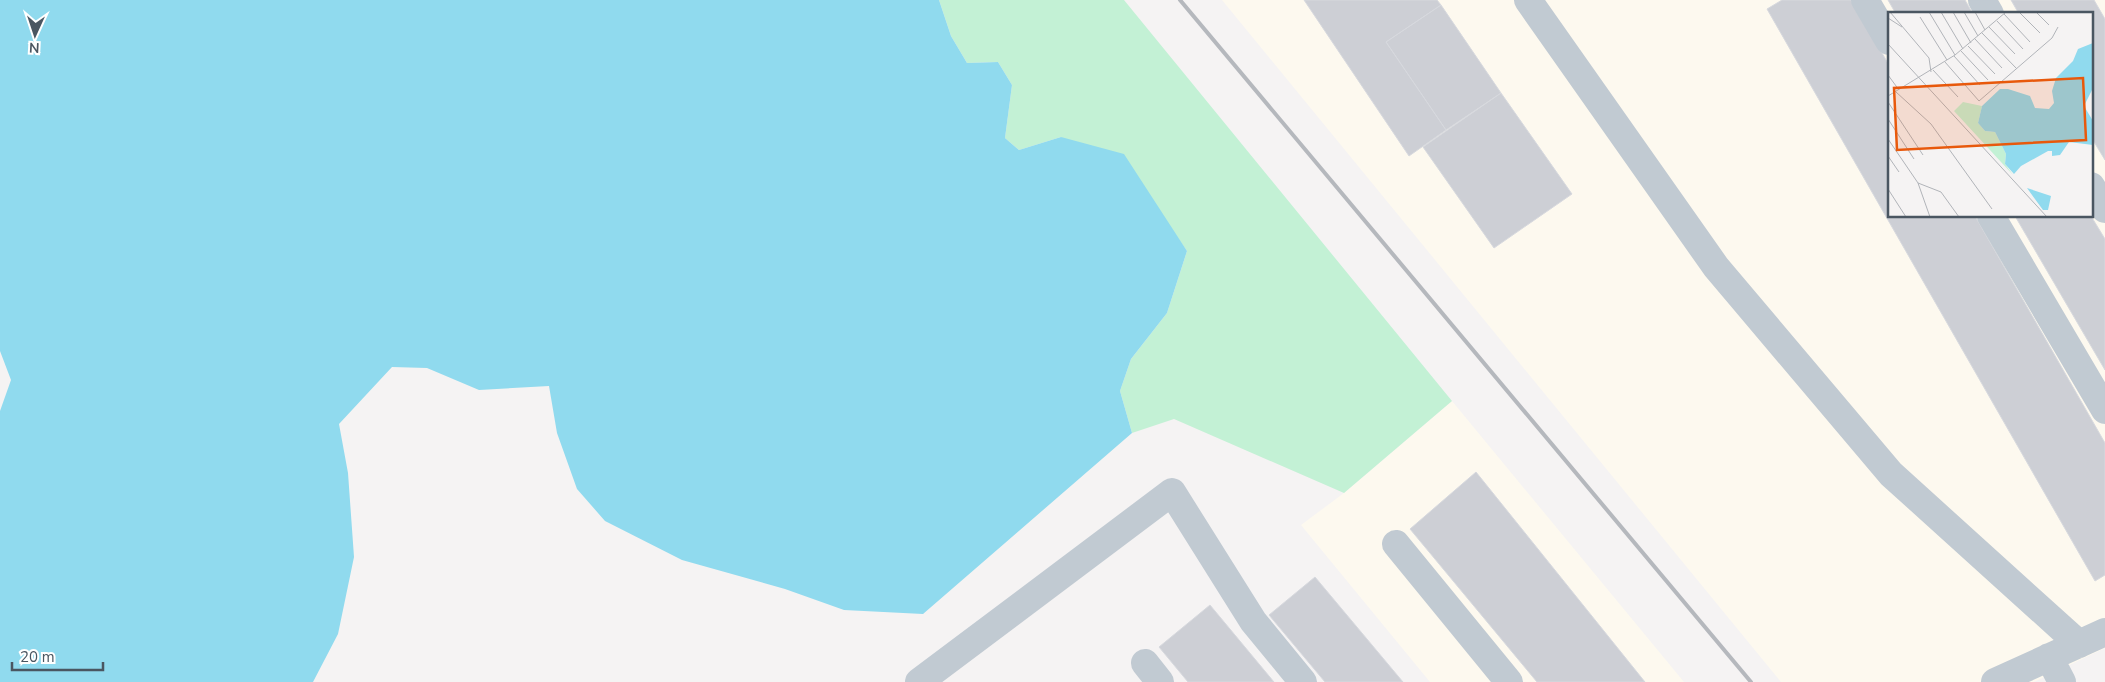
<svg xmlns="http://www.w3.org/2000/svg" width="2105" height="682" font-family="'Nunito Sans',sans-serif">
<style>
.commercial{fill:#fdf9ef;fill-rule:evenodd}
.green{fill:#c3f1d5}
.water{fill:#90daee}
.building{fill:#cdcfd5;stroke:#d7d9de}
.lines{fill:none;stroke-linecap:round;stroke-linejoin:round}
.minor{stroke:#c1cad2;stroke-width:28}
.rail{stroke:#b5b8bd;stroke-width:4}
.inset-road{fill:none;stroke:#b1b4b9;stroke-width:1}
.view{fill:#e8590c;fill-opacity:0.15;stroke:#e8590c;stroke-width:2.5}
.inset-edge{fill:none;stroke:#4a5661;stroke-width:2.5}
</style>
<rect width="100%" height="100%" fill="#f5f3f3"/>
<path class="commercial" d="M1222,0H2105V648L2034,682H1781ZM1889,14H2091V216H1889Z
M1452,401L1684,682H1430L1301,525L1344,493Z"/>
<path class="green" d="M939,0H1124L1452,401L1344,493L1174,419L1132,433L1120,391L1131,359L1167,313L1187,251L1162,215L1061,137L1019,150L1005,138L1012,85L998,62L967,63L951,36Z"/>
<path class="water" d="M0,0H939L951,36L967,63L998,62L1012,85L1005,138L1019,150L1061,137L1124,154L1187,251L1167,313L1131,359L1120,391L1132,433L923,614L844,610L785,589L682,560L605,521L577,489L557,433L549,386L479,390L427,368L392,367L339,424L348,473L354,557L338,634L313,682H0V411L11,380L0,351Z"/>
<path class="building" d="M1304,0H1437L1441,5L1386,42L1446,130L1409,156Z
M1782,0H1851L1889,65V216H1975L2105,443V575L2095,581L1767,9Z
M1888,0H1965L1973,14H1896Z
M2011,0H2094L2105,19V160L2091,137V14H2019Z
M1441,5L1501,93L1446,130L1386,42Z
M1501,93L1572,194L1494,248L1423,147Z
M2015,216H2091L2105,239V370Z
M1476,472L1645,682H1537L1410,529Z
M1315,577L1403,682H1325L1269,615Z
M1210,605L1274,682H1188L1159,647Z"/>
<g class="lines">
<path class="minor" d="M1528,0L1716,267L1891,474L2079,644
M1865,0L1889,41
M1982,0L1990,14
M2091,186L2105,209
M1991,216L2105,410
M1396,544L1509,682
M2049,657L2062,682
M1145,663L1160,682
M919,682L1172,492L1253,621L1303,682
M1995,682L2105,632"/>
<path class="rail" d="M1180,0L1751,682"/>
</g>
<g transform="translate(1888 12)">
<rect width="205" height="205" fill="#f5f3f3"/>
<path d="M75,90L94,94L90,111L97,119L107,120L118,142L117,152L125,163L66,99Z" fill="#c3f1d5"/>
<path d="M205,31V76L196,94L205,109V133L181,130L172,143L164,144V139H160L133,154L126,162L117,152L118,142L107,120L97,119L90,111L94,94L112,77H120L142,84L147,96L161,97L166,91L164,79L168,66L185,49L190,37ZM139,176L163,184L160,198H155Z" fill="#90daee"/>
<path class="inset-road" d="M2,0L41,46L43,60M41,0L67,43M53,0L75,37M65,0L83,31M76,0L90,24M87,0L97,18M131,0L152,21M148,0L161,13M116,2L142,30M32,5L59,48M0,6L14,15M109,9L135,37M101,15L127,42M94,21L129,57M87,27L114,56M0,32L159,205M80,34L107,62M73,39L100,68M66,44L92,73M57,50L91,89L164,26L170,15M45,58L70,85M0,63L11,78M8,80L43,112L104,197M0,84L67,43L118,0M0,90L35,143M0,107L26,147M0,127L30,171L42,205M0,144L11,160M30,171L53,180L71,205M0,177L18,205"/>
<path class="view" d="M195,66L198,128L9,138L6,76Z"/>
<rect width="205" height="205" class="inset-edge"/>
</g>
<g transform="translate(35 35) rotate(183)" stroke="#ffffff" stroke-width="4" paint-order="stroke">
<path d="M0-4L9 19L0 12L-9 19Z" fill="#4a5661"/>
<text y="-8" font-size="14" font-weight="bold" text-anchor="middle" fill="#4a5661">N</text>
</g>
<path d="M12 662v8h91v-8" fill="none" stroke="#4a5661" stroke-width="2.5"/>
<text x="20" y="662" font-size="15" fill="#4a5661" stroke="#ffffff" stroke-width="4" paint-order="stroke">20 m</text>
</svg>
